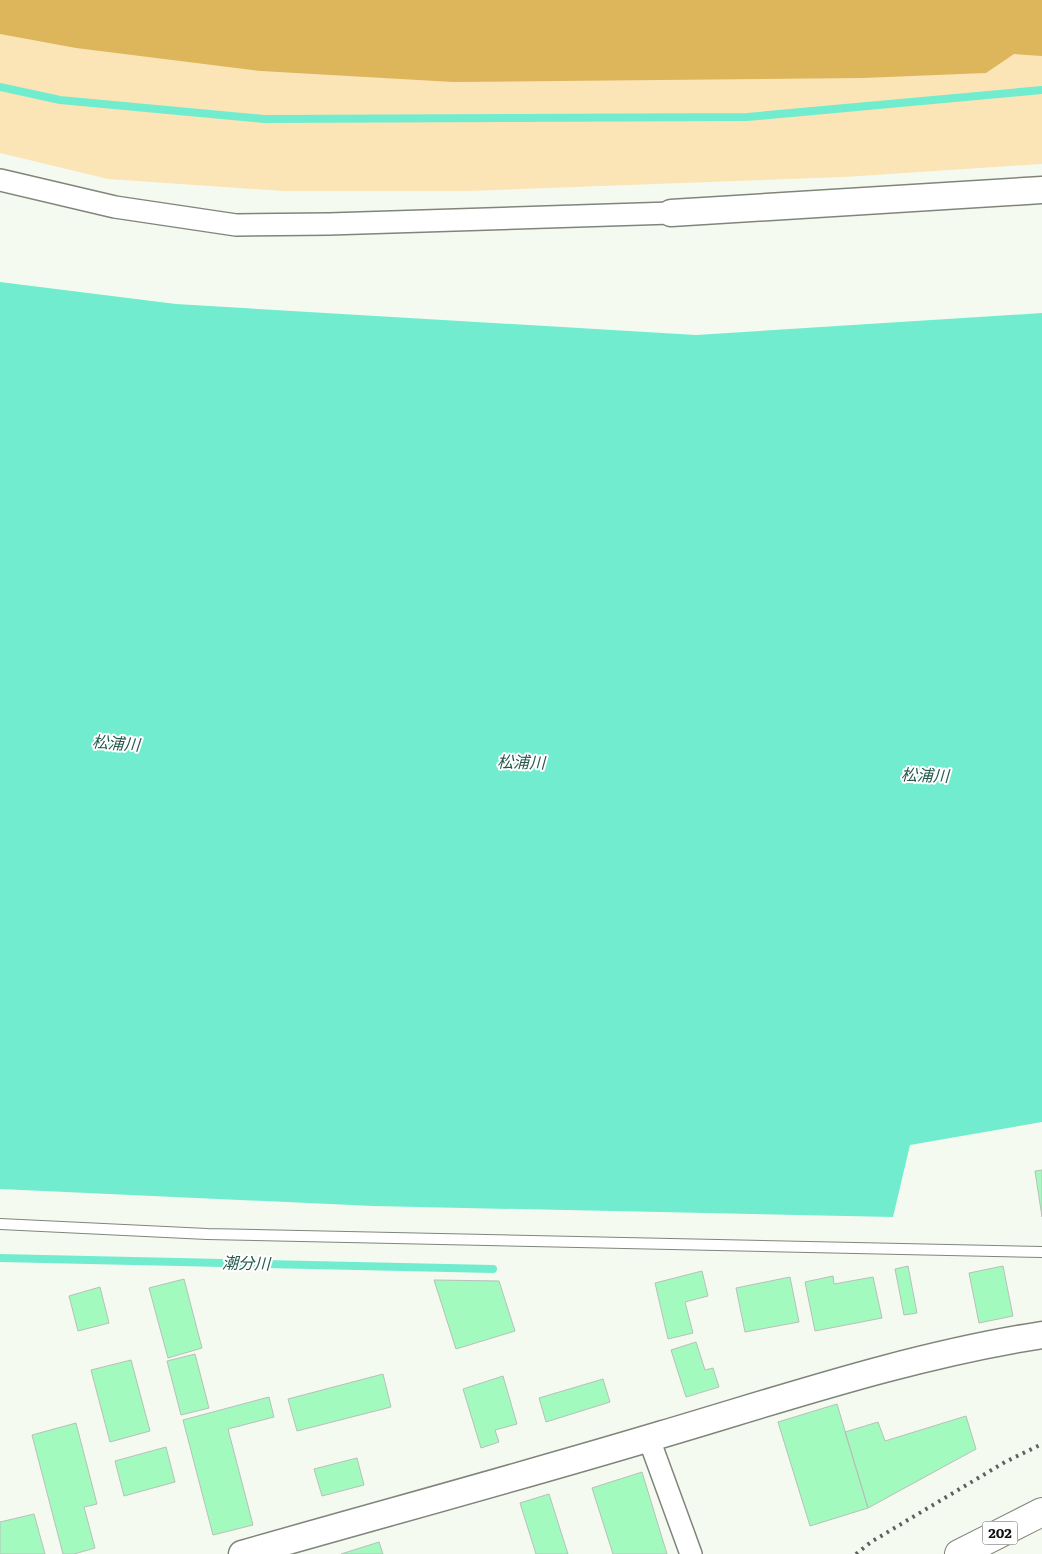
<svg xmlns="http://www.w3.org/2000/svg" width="1042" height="1554" font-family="Literata,'Noto Sans JP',serif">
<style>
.green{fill:#fbe5b7}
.forest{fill:#ddb65c}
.water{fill:#72eccf}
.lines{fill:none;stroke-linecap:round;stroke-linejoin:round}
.stream{stroke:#72eccf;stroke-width:8}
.building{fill:#a3fabe;stroke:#b7c0b9}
.service-casing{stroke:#80857c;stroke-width:12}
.minor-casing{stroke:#80857c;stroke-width:24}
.tertiary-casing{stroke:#80857c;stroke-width:29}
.trunk-casing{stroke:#80857c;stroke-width:30}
.service{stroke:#fff;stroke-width:10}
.minor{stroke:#fff;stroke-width:21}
.tertiary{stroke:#fff;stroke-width:26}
.trunk{stroke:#fff;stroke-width:28}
.rail{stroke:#5d605b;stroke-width:4;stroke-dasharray:2.5 5;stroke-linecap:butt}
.labels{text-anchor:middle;stroke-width:4;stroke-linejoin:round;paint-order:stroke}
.shield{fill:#fff;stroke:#565856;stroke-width:1}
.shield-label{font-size:14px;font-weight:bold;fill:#0e100d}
.water-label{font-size:16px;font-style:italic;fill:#25594d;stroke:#fff}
</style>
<rect width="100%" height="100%" fill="#f5faf0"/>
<path class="green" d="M0,0H1042V164L844,177L468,191H283L108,179L0,153Z"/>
<path class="forest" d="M0,0H1042V56L1014,54L986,73L863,78L453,82L261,71L76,48L0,34Z"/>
<path class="water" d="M0,282L176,304L696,335L1042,313V1122L910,1145L893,1217L373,1206L0,1189Z"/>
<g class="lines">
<path class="stream" d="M0,87L60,100L264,119L747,117L1042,90
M0,1258L493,1269"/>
</g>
<path class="building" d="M1042,1170V1217L1035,1171Z
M908,1266L917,1313L904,1315L895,1269Z
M1003,1266L1013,1316L979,1323L969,1273Z
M702,1271L708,1296L685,1302L693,1333L668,1339L655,1283Z
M833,1276L834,1284L873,1277L882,1318L815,1331L805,1282Z
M790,1277L799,1322L745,1332L736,1288Z
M184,1279L202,1348L168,1358L149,1288Z
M434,1280L499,1281L515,1331L456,1349Z
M100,1287L109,1323L78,1331L69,1296Z
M696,1342L705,1370L713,1368L719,1387L686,1397L671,1350Z
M195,1354L209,1408L181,1415L167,1361Z
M131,1360L150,1431L110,1442L91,1370Z
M383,1374L391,1407L297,1431L288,1399Z
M503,1376L517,1424L495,1430L499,1442L481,1448L463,1389Z
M603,1379L610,1402L546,1422L539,1398Z
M269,1397L274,1417L228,1429L253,1525L213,1535L183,1420Z
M837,1404L868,1508L810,1526L778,1422Z
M966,1416L976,1449L868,1508L845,1432L878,1422L885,1441Z
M76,1423L97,1504L84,1507L95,1548L74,1554H63L32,1435Z
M166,1447L175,1482L124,1496L115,1461Z
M357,1458L364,1485L322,1496L314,1469Z
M642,1472L667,1554H613L592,1488Z
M549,1494L568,1554H536L520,1503Z
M34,1514L45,1554H0V1522Z
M379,1542L383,1554H341Z"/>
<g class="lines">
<defs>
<path id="service" d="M0,1224L207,1234L1042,1252"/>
<path id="minor" d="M0,180L115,207L236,225L329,224L671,213
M649,1439L691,1554"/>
<path id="tertiary" d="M671,213L1042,190
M242,1554C382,1514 523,1476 663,1434C788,1397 913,1355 1042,1335"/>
<path id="trunk" d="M959,1554L1042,1512"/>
</defs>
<use href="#service" class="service-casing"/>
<use href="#minor" class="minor-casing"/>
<use href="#tertiary" class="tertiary-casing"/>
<use href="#trunk" class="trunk-casing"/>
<use href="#service" class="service"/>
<use href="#minor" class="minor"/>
<use href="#tertiary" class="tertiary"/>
<use href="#trunk" class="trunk"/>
<path class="rail" d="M856,1554L871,1542L1005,1462L1042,1444"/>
</g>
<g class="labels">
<rect class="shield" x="982.5" y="1521.5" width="35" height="23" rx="4"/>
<g class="shield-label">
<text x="1000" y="1538">202</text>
</g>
<g class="water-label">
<text transform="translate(116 743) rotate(4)" y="6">松浦川</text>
<text transform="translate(521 762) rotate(1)" y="6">松浦川</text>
<text transform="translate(925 775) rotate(2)" y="6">松浦川</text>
<text transform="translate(246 1263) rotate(1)" y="6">潮分川</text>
</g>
</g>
</svg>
